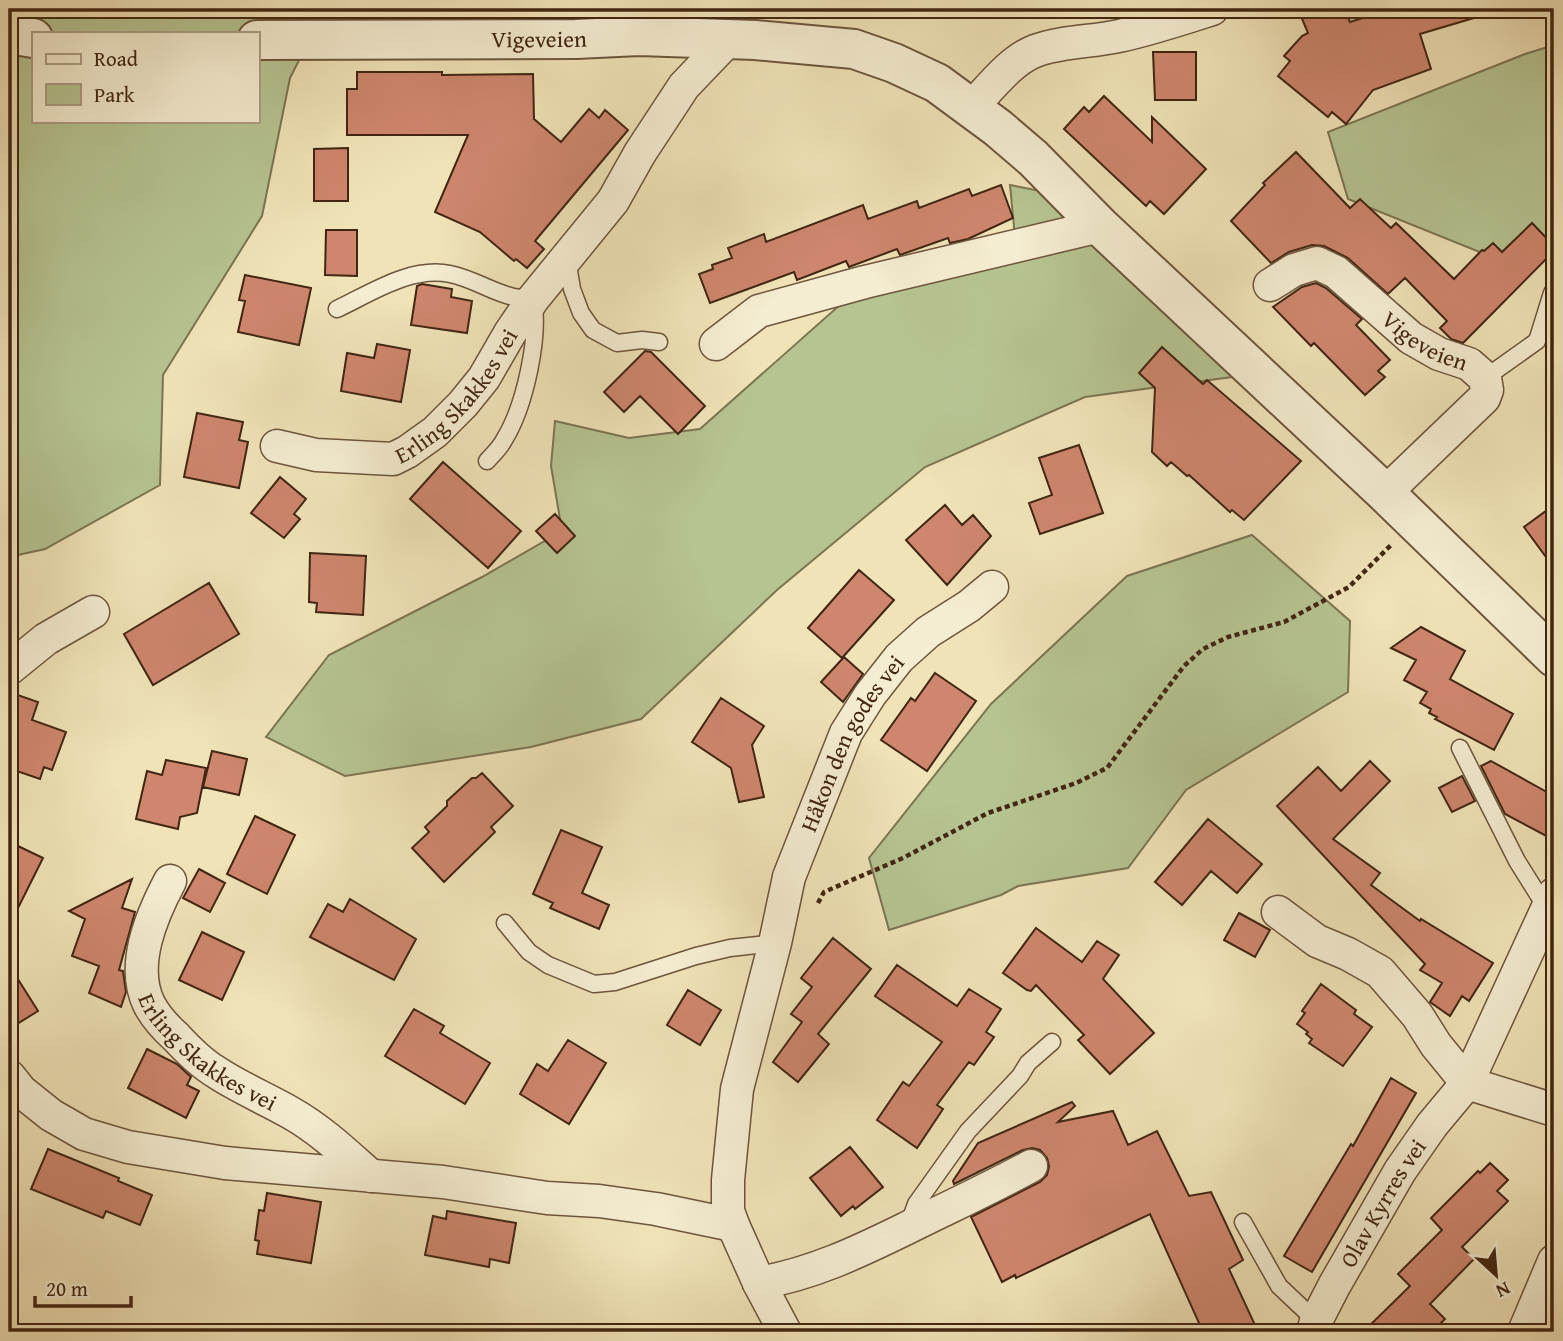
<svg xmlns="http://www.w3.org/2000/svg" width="1563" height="1341" font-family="'Gentium Book Plus',serif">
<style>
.green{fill:#b6c492;stroke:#7c7552;stroke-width:2;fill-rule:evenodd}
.building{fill:#ce866e;stroke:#412612;stroke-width:2}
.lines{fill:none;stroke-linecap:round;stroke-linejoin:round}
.service-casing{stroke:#6d553c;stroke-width:19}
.minor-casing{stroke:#6d553c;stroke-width:35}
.tertiary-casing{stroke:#6d553c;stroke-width:42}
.path{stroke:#412612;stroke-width:4.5;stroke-dasharray:5 3.5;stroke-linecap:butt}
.service{stroke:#f5edd1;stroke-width:16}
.minor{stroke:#f5edd1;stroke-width:32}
.tertiary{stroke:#f5edd1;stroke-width:38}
.labels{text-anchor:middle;stroke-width:5;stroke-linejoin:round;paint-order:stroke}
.street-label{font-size:23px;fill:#412612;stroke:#f5edd1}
</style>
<rect width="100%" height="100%" fill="#f0e3b8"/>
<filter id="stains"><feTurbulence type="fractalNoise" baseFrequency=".00286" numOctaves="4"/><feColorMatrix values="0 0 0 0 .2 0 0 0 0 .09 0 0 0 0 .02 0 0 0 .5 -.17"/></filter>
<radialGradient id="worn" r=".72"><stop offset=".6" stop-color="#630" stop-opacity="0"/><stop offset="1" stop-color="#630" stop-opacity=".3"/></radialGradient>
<path class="green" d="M9,9H325L290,78L262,216L163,375L160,485L45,549L9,557ZM33,33H257V121H33Z
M1554,45V244L1497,259L1348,199L1328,132L1525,54Z
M1010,185L1102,203L1247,375L1085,397L925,467L777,590L641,719L531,747L345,776L266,737L329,655L482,577L562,531L551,466L555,421L629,438L700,429L842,303L1015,237Z
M1252,535L1350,621L1348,692L1186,790L1128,868L1018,886L1001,895L889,930L869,858L991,704L1127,576Z"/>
<path class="building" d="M1298,9H1344L1350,22L1391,9H1483L1484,15L1420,34L1431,69L1373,90L1346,124L1332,112L1328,117L1278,76L1290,61L1284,56L1302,36L1308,33Z
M1153,52H1196V100H1155Z
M357,72H442V75L533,74L534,119L561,142L589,109L599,118L605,110L628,130L535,241L544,249L527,268L516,259L514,261L480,232L435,212L468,135H347V89H357Z
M1104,96L1152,142V117L1206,169L1164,214L1150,201L1146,206L1064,129L1084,107L1089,112Z
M348,148V201H314V149Z
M1296,152L1350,208L1360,199L1391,228L1396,223L1454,279L1482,250L1484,251L1493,243L1502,252L1532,223L1554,246V251L1463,343L1451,339L1440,328L1447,321L1405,278L1388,294L1348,258L1324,246L1312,245L1289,252L1271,263L1231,221L1265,185L1263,183Z
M1001,185L1013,218L968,239L950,243L948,238L900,255L897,249L849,267L846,261L797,280L794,272L710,303L699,274L713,269L712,265L732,258L728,248L764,234L766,242L863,205L868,219L917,201L919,208L969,189L972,196Z
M326,230H357V276L325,275Z
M245,275L311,288L299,345L238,332L245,301L239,300Z
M1316,283L1326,288L1362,319L1356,325L1390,360L1378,371L1385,377L1365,395L1314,343L1311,346L1273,307L1302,287Z
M422,284L452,289L451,297L472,301L467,333L411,325L417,286Z
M377,344L410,350L401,402L341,391L347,353L374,358Z
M1162,347L1203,384L1207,380L1301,461L1244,520L1232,510L1230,512L1189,475L1187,476L1171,462L1167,466L1152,452L1155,388L1139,373Z
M645,351L651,352L705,406L678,434L640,396L624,412L604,392Z
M197,413L243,422L239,440L248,442L239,488L184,477Z
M1079,445L1103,513L1040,534L1029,503L1052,495L1039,458Z
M443,462L521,531L488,568L410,499Z
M280,477L306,499L294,514L300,519L284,538L251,513Z
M945,505L962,525L973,515L991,536L947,585L906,540Z
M1554,505V568L1524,527Z
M555,514L575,536L557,553L536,531Z
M310,553L366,556L363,615L316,612L317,603L309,602Z
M859,570L894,600L842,658L808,628Z
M209,583L239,634L153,685L124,634Z
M1421,627L1465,651L1450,679L1513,714L1494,750L1435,719L1437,717L1429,713L1431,709L1420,703L1427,692L1404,680L1416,660L1391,648Z
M844,657L863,674L843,702L821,682Z
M935,673L976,701L927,771L881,740L911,698L915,701Z
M9,692L38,702L32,720L66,732L52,770L44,767L40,779L14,770L13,774L9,773Z
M721,698L764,726L752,745L764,797L739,802L731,768L692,742Z
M212,751L247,759L239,795L203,787Z
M166,760L206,768L197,813L180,817L178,829L136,819L147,771L162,775Z
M1370,761L1390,781L1333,839L1380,873L1371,885L1420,921L1421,919L1493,963L1469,1001L1462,996L1450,1016L1430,1002L1442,983L1420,970L1425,964L1277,806L1318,767L1341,791Z
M1491,761L1554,796V840L1505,814L1481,766Z
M482,773L513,806L491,827L495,832L444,882L412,848L429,832L425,827L447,806V801L472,778H476Z
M1462,776L1475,801L1452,812L1439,788Z
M255,816L295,835L267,894L227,874Z
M1208,819L1262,864L1237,893L1211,871L1182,905L1155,882Z
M561,830L602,847L582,893L609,905L599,929L550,908L553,903L533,894Z
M18,846L43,858L9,926V862Z
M199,869L225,883L210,912L183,898Z
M132,879L122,908L135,912L119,970L123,971L126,992L121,1007L89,993L99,966L72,956L85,919L69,911Z
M350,899L416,939L394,980L310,937L328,904L343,912Z
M1239,913L1270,930L1255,957L1224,940Z
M1036,928L1082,962L1097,941L1119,955L1103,979L1154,1033L1110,1074L1078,1040L1084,1035L1036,985L1031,991L1027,990L1003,973Z
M202,932L244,952L222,1000L179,980Z
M833,938L871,969L818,1034L829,1044L798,1082L773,1062L802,1022L791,1014L812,987L801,978Z
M9,965L38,1011L9,1029Z
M897,965L957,1006L969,989L1001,1009L986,1032L994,1037L974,1065L969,1062L937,1105L943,1109L917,1148L877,1120L903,1082L909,1086L942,1042L875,996Z
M1321,984L1356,1010L1354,1014L1372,1027L1343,1066L1309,1043L1312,1039L1306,1034L1308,1032L1297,1024L1305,1013L1302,1011Z
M688,990L721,1010L700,1045L667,1025Z
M414,1009L444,1026L440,1033L490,1063L465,1104L385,1056Z
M568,1040L606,1063L569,1124L520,1094L537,1064L548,1071Z
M147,1049L177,1064L191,1077L187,1085L199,1091L186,1118L128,1088Z
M1391,1078L1416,1093L1312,1272L1284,1256L1351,1144L1353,1146Z
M1072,1102L1075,1106L1058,1122L1113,1111L1128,1145L1157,1131L1189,1196L1211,1192L1243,1260L1229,1269L1255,1325L1241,1332H1203L1150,1214L1016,1278L1015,1275L1002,1282L971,1217L1040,1182L1047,1175L1049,1166L1047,1158L1040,1150L1032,1148L1023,1150L954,1184L953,1181L978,1143Z
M850,1147L883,1187L855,1209L853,1206L841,1216L810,1178Z
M48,1149L119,1178L118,1181L152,1195L140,1225L106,1211L103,1218L31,1189Z
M1490,1163L1508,1180L1497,1191L1508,1201L1462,1247L1474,1259L1430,1304L1445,1319L1432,1332H1363L1410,1286L1398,1274L1442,1230L1431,1218L1478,1171L1480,1173Z
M267,1193L321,1202L311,1263L257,1254L259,1241L255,1240L259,1210L264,1211Z
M447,1211L516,1223L509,1263L490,1259L489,1267L425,1255L433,1216L446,1219Z"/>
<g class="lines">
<defs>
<path id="service" d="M567,259L572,289L581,313L593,330L617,343L642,340L659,342
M337,309C371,293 411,266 450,274C480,280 499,299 533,299C540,337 525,406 504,440C500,448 493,454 487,461
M1485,378L1537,341L1552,293
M1460,748L1517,861L1547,909
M505,923L529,952L548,965L594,984L615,982L696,956L730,948L775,943
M1243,1222L1279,1286L1316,1321
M908,1226L916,1204L968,1131L1020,1076L1028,1063L1052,1042"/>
<g id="minor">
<path d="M971,108C990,88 1010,61 1035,51C1062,41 1092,42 1119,36C1151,29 1181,19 1212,9"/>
<path id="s1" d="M1270,285L1294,270L1317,263L1336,272L1411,338L1439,354L1469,364L1485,378L1487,390L1484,398L1385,493"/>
<path d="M716,344L759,311L865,282L1100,226"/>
<path id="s2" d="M277,446L316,455L393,459L407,452L435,432L463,404L484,378L510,333L533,299L613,201L640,153L684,86L729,39"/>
<path d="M9,669L46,639L93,612"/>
<path id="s3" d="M170,881C152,915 130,965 149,1004C155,1016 166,1028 176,1037C188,1050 201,1063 216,1072C240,1088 267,1099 291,1113C321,1130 346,1154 371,1176"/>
<path d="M1278,912L1317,941L1348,954L1380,972L1417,1015L1436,1045L1467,1083L1554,1110"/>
<path d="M9,1076L21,1091L51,1115L84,1134L128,1147L225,1163L443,1182L547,1198L599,1201L656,1209L733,1225"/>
<path d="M759,1283C812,1274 858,1252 905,1229C947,1208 989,1189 1031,1166"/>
<path id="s4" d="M785,1332L759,1283L733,1225L728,1211V1180L737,1089L775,943L789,877L846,733L870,695L899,658L928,632L969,606L992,587"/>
<path id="s5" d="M1313,1332L1316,1321L1334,1286L1400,1171L1432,1125L1467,1083L1554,894"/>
<path d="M1524,1332L1554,1261"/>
</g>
<g id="tertiary">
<path d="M9,34L33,38"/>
<path id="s6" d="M257,40L576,39L639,36L755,40L854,49L894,63L937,83L998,128L1033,158L1100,226L1385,493L1554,657"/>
</g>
</defs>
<use href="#service" class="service-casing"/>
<use href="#minor" class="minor-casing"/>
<use href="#tertiary" class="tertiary-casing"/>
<path class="path" d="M818,903L824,892L903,858L988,813L1076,783L1107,768L1184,666L1203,649L1228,637L1284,622L1349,587L1391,545"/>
<use href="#service" class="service"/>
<use href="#minor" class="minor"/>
<use href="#tertiary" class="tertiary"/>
</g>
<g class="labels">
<g class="street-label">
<text dy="8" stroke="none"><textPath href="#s6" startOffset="282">Vigeveien</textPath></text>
<text dy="8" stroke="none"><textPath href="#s1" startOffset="187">Vigeveien</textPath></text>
<text dy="8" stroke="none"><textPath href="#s2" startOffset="208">Erling Skakkes vei</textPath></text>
<text dy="8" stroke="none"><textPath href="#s4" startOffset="623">Håkon den godes vei</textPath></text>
<text dy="8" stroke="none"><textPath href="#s3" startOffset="206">Erling Skakkes vei</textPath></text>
<text dy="8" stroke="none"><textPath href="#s5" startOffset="147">Olav Kyrres vei</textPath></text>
</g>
</g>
<rect width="1563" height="1341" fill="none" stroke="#f0e3b8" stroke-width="35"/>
<rect x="10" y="10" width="1542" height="1320" fill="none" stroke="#412612" stroke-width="3.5"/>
<rect x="18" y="18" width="1528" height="1306" fill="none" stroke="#412612" stroke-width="2"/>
<rect x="32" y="32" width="228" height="91" fill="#f5edd1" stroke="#ad9d85" stroke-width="2"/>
<rect x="46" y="54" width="35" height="10" fill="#f5edd1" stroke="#ad9d85" stroke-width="2"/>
<text x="94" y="66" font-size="21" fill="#412612">Road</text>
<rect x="46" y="84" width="35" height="21" fill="#b6c492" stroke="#ad9d85" stroke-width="2"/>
<text x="94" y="102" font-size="21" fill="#412612">Park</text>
<g transform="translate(1496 1275) rotate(154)" stroke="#f5edd1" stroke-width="5" paint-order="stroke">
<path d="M0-5L12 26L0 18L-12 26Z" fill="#412612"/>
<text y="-10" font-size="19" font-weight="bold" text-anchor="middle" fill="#412612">N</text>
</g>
<path d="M35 1296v10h96v-10" fill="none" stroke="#412612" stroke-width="3.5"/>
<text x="46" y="1296" font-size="21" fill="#412612" stroke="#f5edd1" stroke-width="5" paint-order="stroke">20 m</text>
<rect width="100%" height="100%" filter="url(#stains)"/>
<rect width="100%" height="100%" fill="url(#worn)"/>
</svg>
